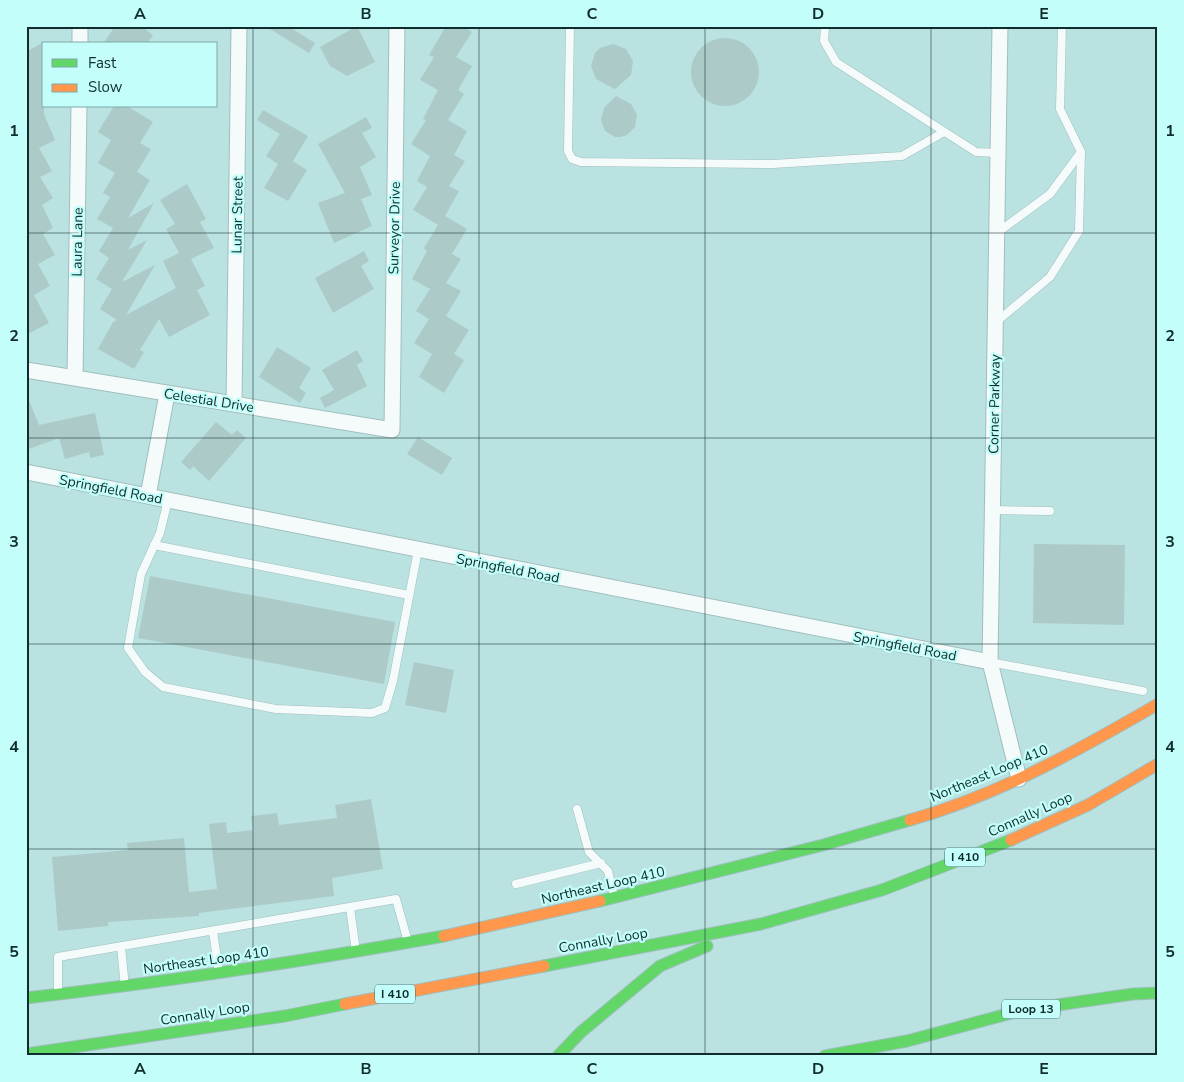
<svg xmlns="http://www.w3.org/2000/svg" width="1184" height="1082" font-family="'Nunito Sans',sans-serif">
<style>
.building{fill:#accbc8}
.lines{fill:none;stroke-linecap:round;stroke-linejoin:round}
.lane-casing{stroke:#9fbfbe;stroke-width:9}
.street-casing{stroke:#9fbfbe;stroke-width:17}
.fast-casing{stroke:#9fbfbe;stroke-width:13}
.slow-casing{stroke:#9fbfbe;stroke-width:13}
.lane{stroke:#f5fbfa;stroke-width:8}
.street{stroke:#f5fbfa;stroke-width:15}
.fast{stroke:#63d668;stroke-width:11}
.slow{stroke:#ff974d;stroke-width:11}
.grid{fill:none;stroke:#0e2d2c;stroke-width:1;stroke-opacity:0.55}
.labels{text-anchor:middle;stroke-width:4.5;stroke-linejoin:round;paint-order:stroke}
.shield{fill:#c3fefb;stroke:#446c6a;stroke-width:1}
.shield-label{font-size:12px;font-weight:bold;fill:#0e2d2c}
.street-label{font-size:14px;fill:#0e2d2c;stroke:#c3fefb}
.neatline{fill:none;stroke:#0e2d2c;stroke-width:2}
.grid-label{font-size:16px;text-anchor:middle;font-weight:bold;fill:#0e2d2c}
</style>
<rect width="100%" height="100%" fill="#bae2e1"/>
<path class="building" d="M115,26H141L153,35L147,44H103Z
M265,26H288L315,43L309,53Z
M357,26L375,62L347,76L330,66L320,47Z
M446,26H462L472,32L456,57L472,66L458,90L464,94L448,120L467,131L454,155L465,161L449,186L459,191L445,216L467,229L452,254L461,259L446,283L461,291L446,316L469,330L454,354L464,360L444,393L419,377L432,354L414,343L429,319L416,311L430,289L412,279L427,251L424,248L438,225L413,210L427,187L417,181L430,156L411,144L426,120L423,119L438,90L420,80L434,57L429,55Z
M691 72a34 34 0 1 1 68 0a34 34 0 1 1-68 0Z
M44,42V114L55,140L39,148L52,171L40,177L53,198L42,205L53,228L43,234L55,255L38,264L50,286L34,295L49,323L26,335V52Z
M613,44L626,49L633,61L631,75L615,89L596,79L591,66L595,53L600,48Z
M616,96L631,104L637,115L635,127L627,135L621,137H615L605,131L601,120L604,108Z
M114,106H127L153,122L140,143L151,149L137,172L150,180L128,218L154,203L128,250L147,240L122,282L155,265L126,315L176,288L163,261L179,253L166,229L175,224L160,200L187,184L206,219L200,222L214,248L191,259L205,286L197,290L210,315L169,337L159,319L140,350L144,352L134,369L98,349L113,322L117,320L100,309L112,289L96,279L109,258L99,251L113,228L97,219L110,197L103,193L115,173L98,163L111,140L98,132Z
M263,110L308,136L293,161L307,170L288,201L264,188L278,164L266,156L280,134L257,120Z
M366,117L372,128L362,133L376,157L360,167L372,195L361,199L372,226L334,243L318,203L345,193L318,144Z
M364,251L369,261L361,266L374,289L333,313L315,278Z
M277,347L311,368L299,388L306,393L300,403L259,377Z
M357,350L363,361L357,365L367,386L325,408L320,398L334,390L322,370Z
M26,393L39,425L95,413L104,455L90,458L89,452L65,459L59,438L26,450Z
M216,422L232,435L237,430L246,438L209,481L193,466L190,470L181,462Z
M418,437L452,458L442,475L407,454Z
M1034,544L1125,545L1124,625L1033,623Z
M150,576L395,622L384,684L138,638Z
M414,662L454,670L446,713L405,705Z
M371,799L383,869L332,878L334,896L199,913V916L108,922V926L58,931L52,857L128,850L127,843L184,838L189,892L217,889L209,824L226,822L227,833L253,830L251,816L277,813L279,825L337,818L335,805Z"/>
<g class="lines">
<defs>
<path id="lane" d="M570,26L568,151L572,159L581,162L773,164L902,156L944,132
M825,26L824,41L836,62L976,152L998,153
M997,233L1050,194L1081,152
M995,323L1050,277L1079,231L1081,152L1060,109L1062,26
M168,500L160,533L141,574L128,648L145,672L163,687L276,709L372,713L385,708L393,681L418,550
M992,510L1050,511
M154,545L409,595
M990,662L1143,691
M577,809L589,852L608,871L614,896
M516,884L601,863
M350,907L356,952
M213,931L219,974
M121,947L125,987
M58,993V957L396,899L408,942"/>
<path id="street" d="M1000,26L990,662L1019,779
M80,44V26
M26,370L392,430L397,26
M75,378L79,106
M234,404L239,26
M26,472L990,662
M148,496L167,394"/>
<path id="fast" d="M600,901L823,845L910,820
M544,966L761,924L882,890L1011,840
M26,998C166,982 305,961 444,936
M26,1054L285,1016L345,1004
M558,1056L581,1032L660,966L707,946
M825,1056L907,1041L1023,1010L1133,994L1158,993"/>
<path id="slow" d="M910,820C999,795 1079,750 1158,704
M1011,840L1088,805L1158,764
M444,936L600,901
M345,1004L544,966"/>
</defs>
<use href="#lane" class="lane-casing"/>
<use href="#street" class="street-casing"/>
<use href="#fast" class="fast-casing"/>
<use href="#slow" class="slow-casing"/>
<use href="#lane" class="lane"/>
<use href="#street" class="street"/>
<use href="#fast" class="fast"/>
<use href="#slow" class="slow"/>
</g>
<path class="grid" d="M253,26V1056M479,26V1056M705,26V1056M931,26V1056M26,233H1158M26,438H1158M26,644H1158M26,849H1158"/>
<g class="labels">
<g class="shield">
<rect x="945" y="847.5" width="40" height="19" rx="4"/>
<rect x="375" y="984.5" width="40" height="19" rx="4"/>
<rect x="1002" y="999.5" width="58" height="19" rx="4"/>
</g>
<g class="shield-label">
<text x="965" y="861">I 410</text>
<text x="395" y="998">I 410</text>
<text x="1031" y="1013">Loop 13</text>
</g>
<g class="street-label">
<text transform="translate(237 215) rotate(-89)" y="5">Lunar Street</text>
<text transform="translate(394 228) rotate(-89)" y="5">Surveyor Drive</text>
<text transform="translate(77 242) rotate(-89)" y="5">Laura Lane</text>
<text transform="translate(209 400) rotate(9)" y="5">Celestial Drive</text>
<text transform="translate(994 404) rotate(-89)" y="5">Corner Parkway</text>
<text transform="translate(111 489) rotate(11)" y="5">Springfield Road</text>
<text transform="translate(508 568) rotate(11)" y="5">Springfield Road</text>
<text transform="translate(905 646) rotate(11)" y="5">Springfield Road</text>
<text transform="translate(989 773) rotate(-23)" y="5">Northeast Loop 410</text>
<text transform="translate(1030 814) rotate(-24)" y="5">Connally Loop</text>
<text transform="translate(603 885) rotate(-13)" y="5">Northeast Loop 410</text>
<text transform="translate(603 940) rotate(-10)" y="5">Connally Loop</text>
<text transform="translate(206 960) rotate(-8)" y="5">Northeast Loop 410</text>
<text transform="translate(205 1013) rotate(-9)" y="5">Connally Loop</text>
</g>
</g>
<rect width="1184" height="1082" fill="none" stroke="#c3fefb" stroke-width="55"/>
<rect x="42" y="42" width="175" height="65" fill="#c3fefb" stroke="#7baaa8"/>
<rect x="52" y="59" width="25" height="8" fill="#63d668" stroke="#7baaa8"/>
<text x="88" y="68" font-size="15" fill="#0e2d2c">Fast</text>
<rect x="52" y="84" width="25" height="8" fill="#ff974d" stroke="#7baaa8"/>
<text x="88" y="92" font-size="15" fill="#0e2d2c">Slow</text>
<rect x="28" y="28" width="1128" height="1026" class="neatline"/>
<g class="grid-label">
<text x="140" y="19">A</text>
<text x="366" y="19">B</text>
<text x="592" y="19">C</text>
<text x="818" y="19">D</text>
<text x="1044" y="19">E</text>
<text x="14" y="136">1</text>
<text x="1170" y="136">1</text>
<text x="14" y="341">2</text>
<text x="1170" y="341">2</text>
<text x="14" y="547">3</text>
<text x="1170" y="547">3</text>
<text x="14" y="752">4</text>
<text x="1170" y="752">4</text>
<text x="14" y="957">5</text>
<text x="1170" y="957">5</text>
<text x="140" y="1074">A</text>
<text x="366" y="1074">B</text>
<text x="592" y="1074">C</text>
<text x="818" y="1074">D</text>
<text x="1044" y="1074">E</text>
</g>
</svg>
